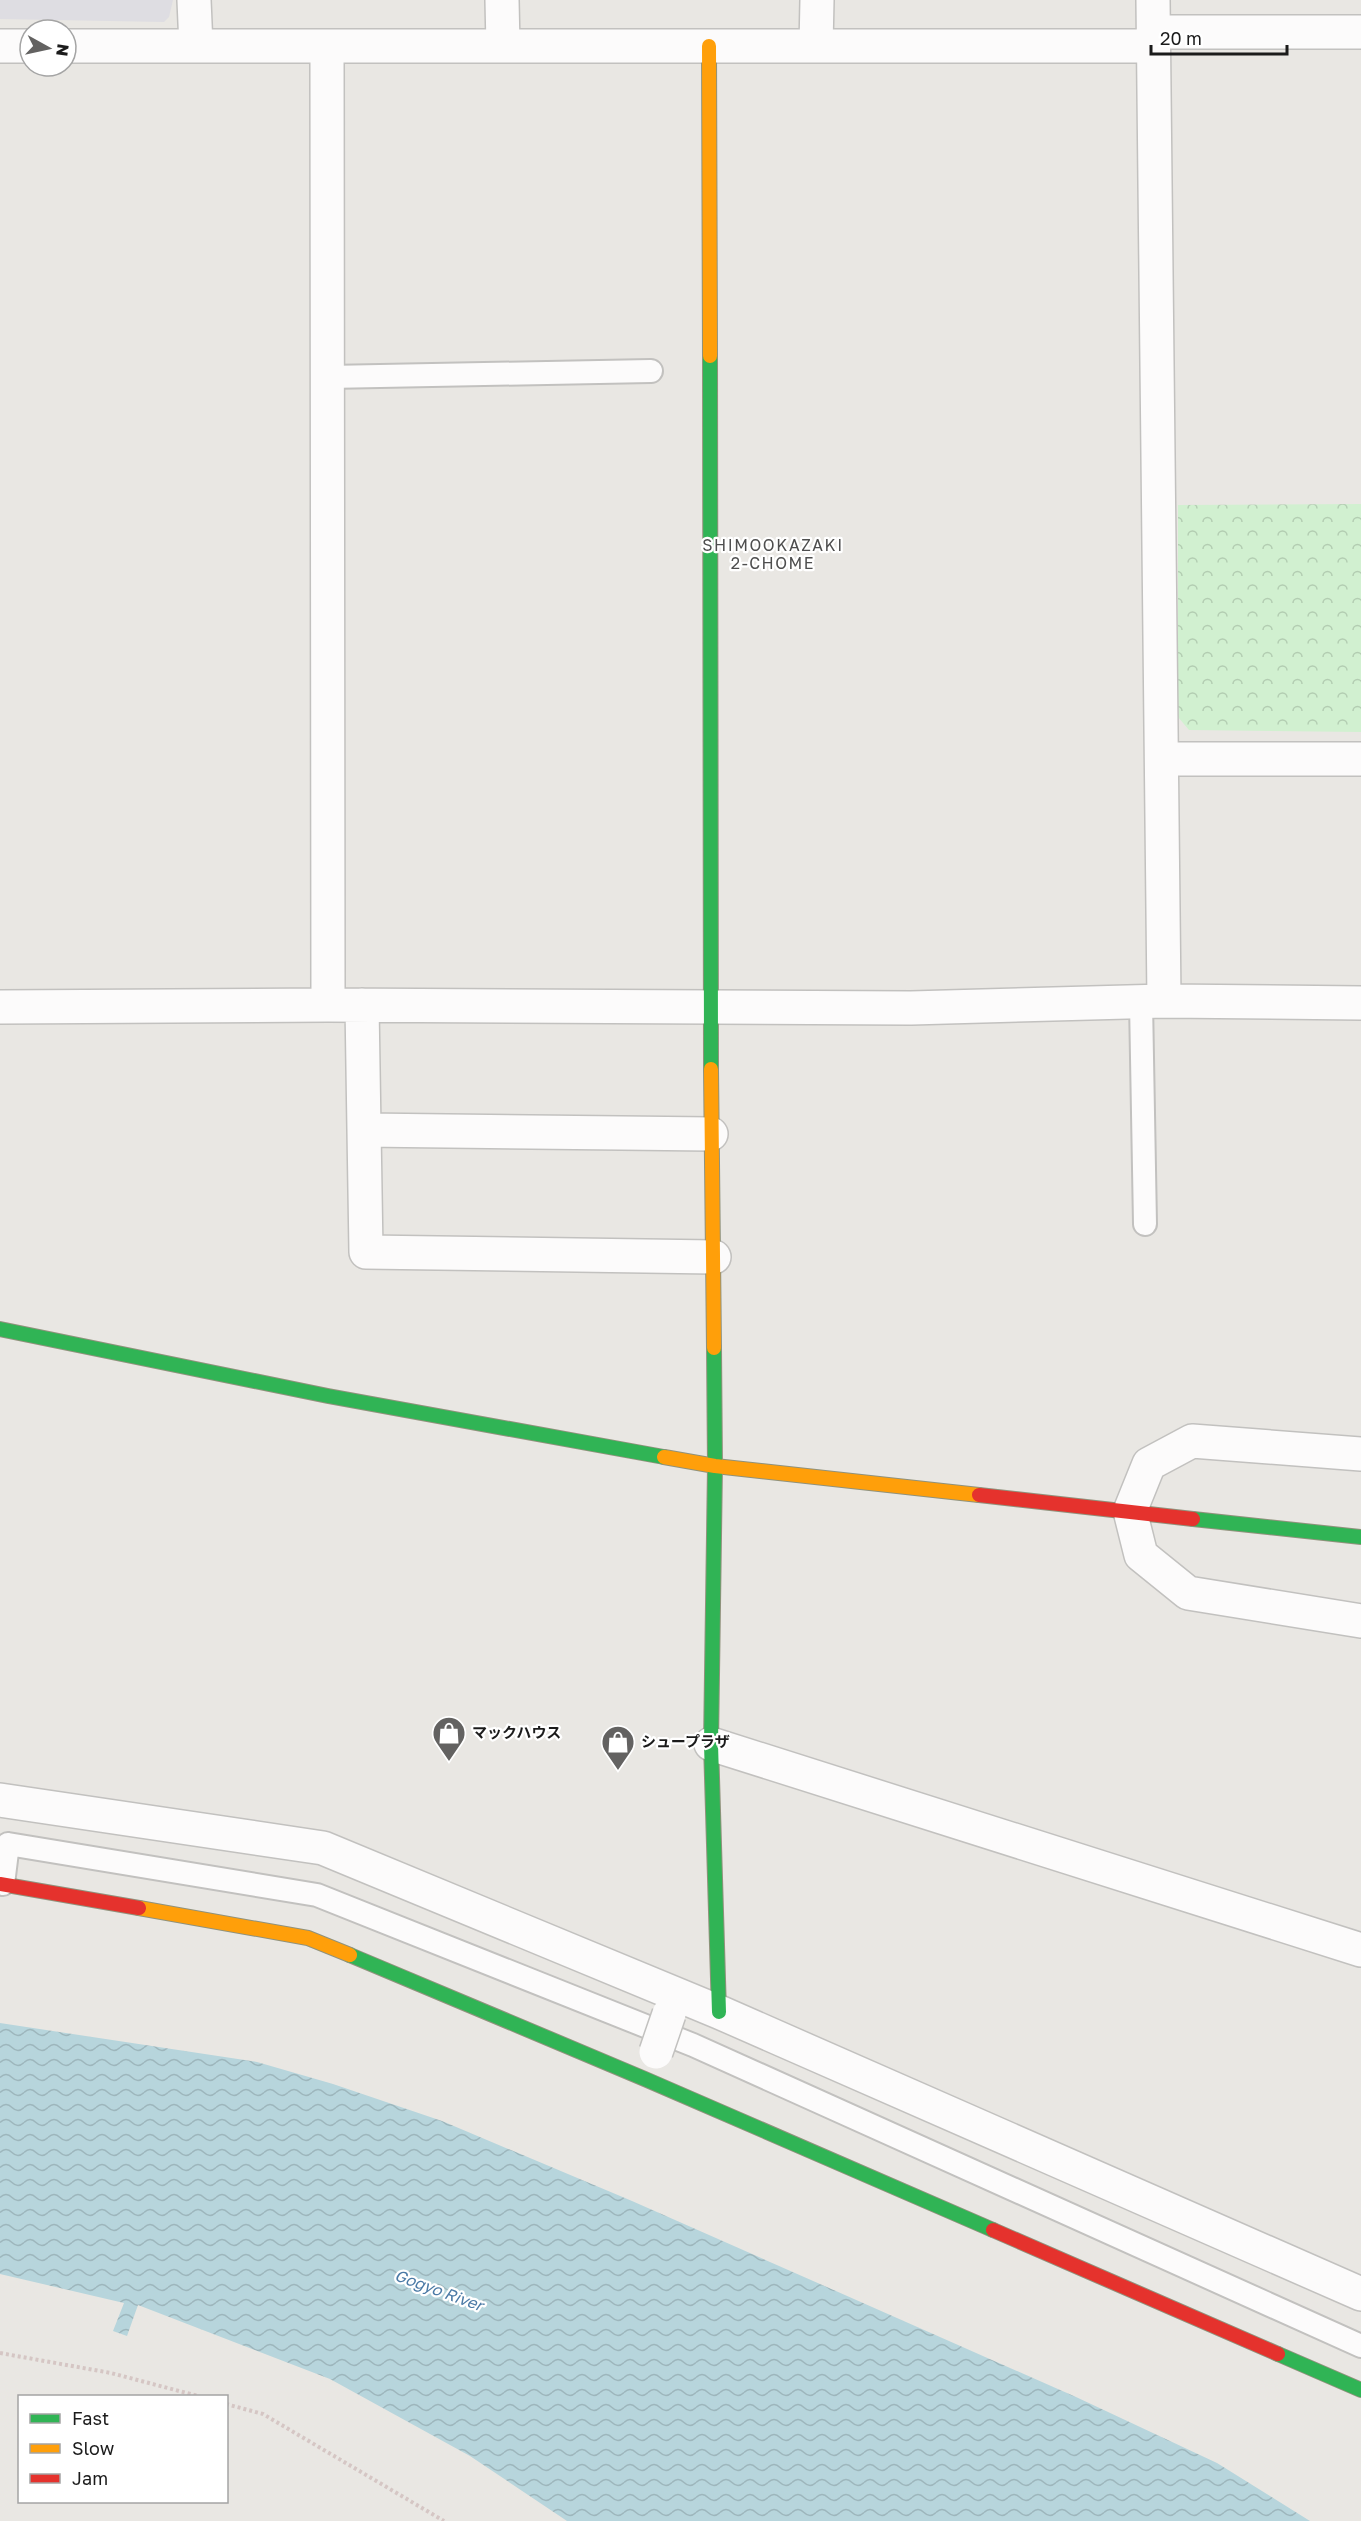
<svg xmlns="http://www.w3.org/2000/svg" width="1361" height="2521" font-family="'Golos Text','Noto Sans JP',sans-serif">
<style>
.park{fill:url(#park-crowns)}
.plaza{fill:#dedde2}
.water{fill:url(#water-waves)}
.lines{fill:none;stroke-linecap:round;stroke-linejoin:round}
.lane-casing{stroke:#c2c1bf;stroke-width:26}
.street-casing{stroke:#c2c1bf;stroke-width:36}
.fast-casing{stroke:#90927c;stroke-width:16}
.slow-casing{stroke:#90927c;stroke-width:16}
.jam-casing{stroke:#90927c;stroke-width:16}
.path{stroke:#d5c6c4;stroke-width:4;stroke-dasharray:3 3;stroke-linecap:butt}
.lane{stroke:#fcfbfb;stroke-width:22}
.street{stroke:#fcfbfb;stroke-width:33}
.fast{stroke:#30b455;stroke-width:14}
.slow{stroke:#ff9f0a;stroke-width:14}
.jam{stroke:#e5322d;stroke-width:14}
.street-bridge-casing{stroke:#c2c1bf;stroke-width:36;stroke-linecap:butt}
.street-bridge{stroke:#fcfbfb;stroke-width:33}
.labels{text-anchor:middle;stroke-width:4.5;stroke-linejoin:round;paint-order:stroke}
.poi-label{font-size:15px;font-weight:bold;fill:#1b1b1b;stroke:#fff;text-anchor:start}
.neighbourhood-label{font-size:16px;letter-spacing:1.5px;fill:#4e4e4e;stroke:#fff}
.water-label{font-size:16px;font-style:italic;fill:#4b7aa6;stroke:#fff}
</style>
<defs>
<pattern id="park-crowns" width="20" height="18" patternUnits="userSpaceOnUse" patternTransform="scale(1.5)"><rect width="20" height="18" fill="#d1f0d0"/><path d="M2 6a3 3 0 1 1 6 0M12 15a3 3 0 1 1 6 0" fill="none" stroke="#b3cdb2"/></pattern>
<pattern id="water-waves" width="16" height="10" patternUnits="userSpaceOnUse" patternTransform="scale(1.5)"><rect width="16" height="10" fill="#b7d5dc"/><path d="M0 5q4-4 8 0t8 0" fill="none" stroke="#9db6bc"/></pattern>
</defs>
<rect width="100%" height="100%" fill="#e9e7e3"/>
<path class="park" d="M1361,504V732L1189,730L1178,717V505Z"/>
<path class="plaza" d="M0,0H173L169,17L164,22L0,19Z"/>
<path class="water" d="M0,2023L257,2062L333,2084L442,2121L632,2201L1076,2397L1217,2463L1310,2521H567L470,2456L330,2379L138,2305L127,2336L113,2331L124,2303L0,2274Z"/>
<g class="lines">
<defs>
<path id="lane" d="M328,377L651,371
M1141,1002L1145,1224
M3,1884L8,1844L317,1895L693,2045L1361,2346"/>
<path id="street" d="M194,0L196,46
M502,0L503,46
M1153,0L1164,1001
M1153,32H1361
M0,46H30
M66,46H1153
M327,46L328,1005
M816,46L817,0
M1162,759H1361
M362,1005L364,1130
M0,1007L328,1005L911,1008L1164,1001L1361,1003
M711,1134L364,1130L366,1252L714,1257
M1361,1454L1192,1441L1149,1464L1130,1511L1141,1555L1188,1593L1361,1621
M711,1744L1361,1950
M0,1800L323,1848L719,2012L1361,2294"/>
<path id="fast" d="M710,356L711,1069
M0,1329L328,1396L664,1457
M714,1348L715,1466L711,1744L719,2012
M1193,1519L1361,1537
M350,1955L645,2079L993,2230
M1278,2354L1361,2390"/>
<path id="slow" d="M709,46L710,356
M711,1069L714,1348
M664,1457L715,1466L979,1495
M139,1908L308,1938L350,1955"/>
<path id="jam" d="M979,1495L1193,1519
M0,1884L139,1908
M993,2230L1278,2354"/>
</defs>
<use href="#lane" class="lane-casing"/>
<use href="#street" class="street-casing"/>
<use href="#fast" class="fast-casing"/>
<use href="#slow" class="slow-casing"/>
<use href="#jam" class="jam-casing"/>
<path class="path" d="M0,2353L111,2373L198,2396
M226,2404L263,2414L444,2521"/>
<use href="#lane" class="lane"/>
<use href="#street" class="street"/>
<use href="#fast" class="fast"/>
<use href="#slow" class="slow"/>
<use href="#jam" class="jam"/>
<defs>
<path id="street-bridge" d="M656,2052L669,2014"/>
</defs>
<use href="#street-bridge" class="street-bridge-casing"/>
<use href="#street-bridge" class="street-bridge"/>
</g>
<defs>
<symbol id="shop-pin" viewBox="-11 -11 22 30"><path d="M0 17L-7.5 6A9.5 9.5 0 1 1 7.5 6Z" fill="#636261" stroke="#fff"/><path d="M-5-2.5h2.3a2.7 3.5 0 0 1 5.4 0H5L5.5 6h-11ZM-1.5-2.5h3a1.5 2.3 0 0 0-3 0Z" fill="#fff"/></symbol>
</defs>
<g fill-rule="evenodd">
<use href="#shop-pin" x="430" y="1714" width="38" height="52"/>
<use href="#shop-pin" x="599" y="1723" width="38" height="52"/>
</g>
<g class="labels">
<g class="poi-label">
<text x="472" y="1738">マックハウス</text>
<text x="641" y="1747">シュープラザ</text>
</g>
<g class="neighbourhood-label">
<text x="773" y="551">SHIMOOKAZAKI<tspan x="773" dy="18">2-CHOME</tspan></text>
</g>
<g class="water-label">
<text transform="translate(439 2290) rotate(20)" y="6">Gogyo River</text>
</g>
</g>
<rect x="18" y="2395" width="210" height="108" fill="#ffffff" stroke="#a4a4a4" stroke-width="1.5"/>
<rect x="30" y="2414" width="30" height="9" fill="#30b455" stroke="#a4a4a4" stroke-width="1.5"/>
<text x="72" y="2425" font-size="18" fill="#1b1b1b">Fast</text>
<rect x="30" y="2444" width="30" height="9" fill="#ff9f0a" stroke="#a4a4a4" stroke-width="1.5"/>
<text x="72" y="2455" font-size="18" fill="#1b1b1b">Slow</text>
<rect x="30" y="2474" width="30" height="9" fill="#e5322d" stroke="#a4a4a4" stroke-width="1.5"/>
<text x="72" y="2485" font-size="18" fill="#1b1b1b">Jam</text>
<g transform="translate(48 48) rotate(98)"><circle r="28" fill="#ffffff" stroke="#a4a4a4" stroke-width="1.5"/>
<path d="M0-4.5L10 22L0 15L-10 22Z" fill="#636261"/>
<text y="-9" font-size="16" font-weight="bold" text-anchor="middle" fill="#1b1b1b">N</text>
</g>
<path d="M1151 45v9h136v-9" fill="none" stroke="#1b1b1b" stroke-width="3"/>
<text x="1160" y="45" font-size="18" fill="#1b1b1b" stroke="#ffffff" stroke-width="4.5" paint-order="stroke">20 m</text>
</svg>
